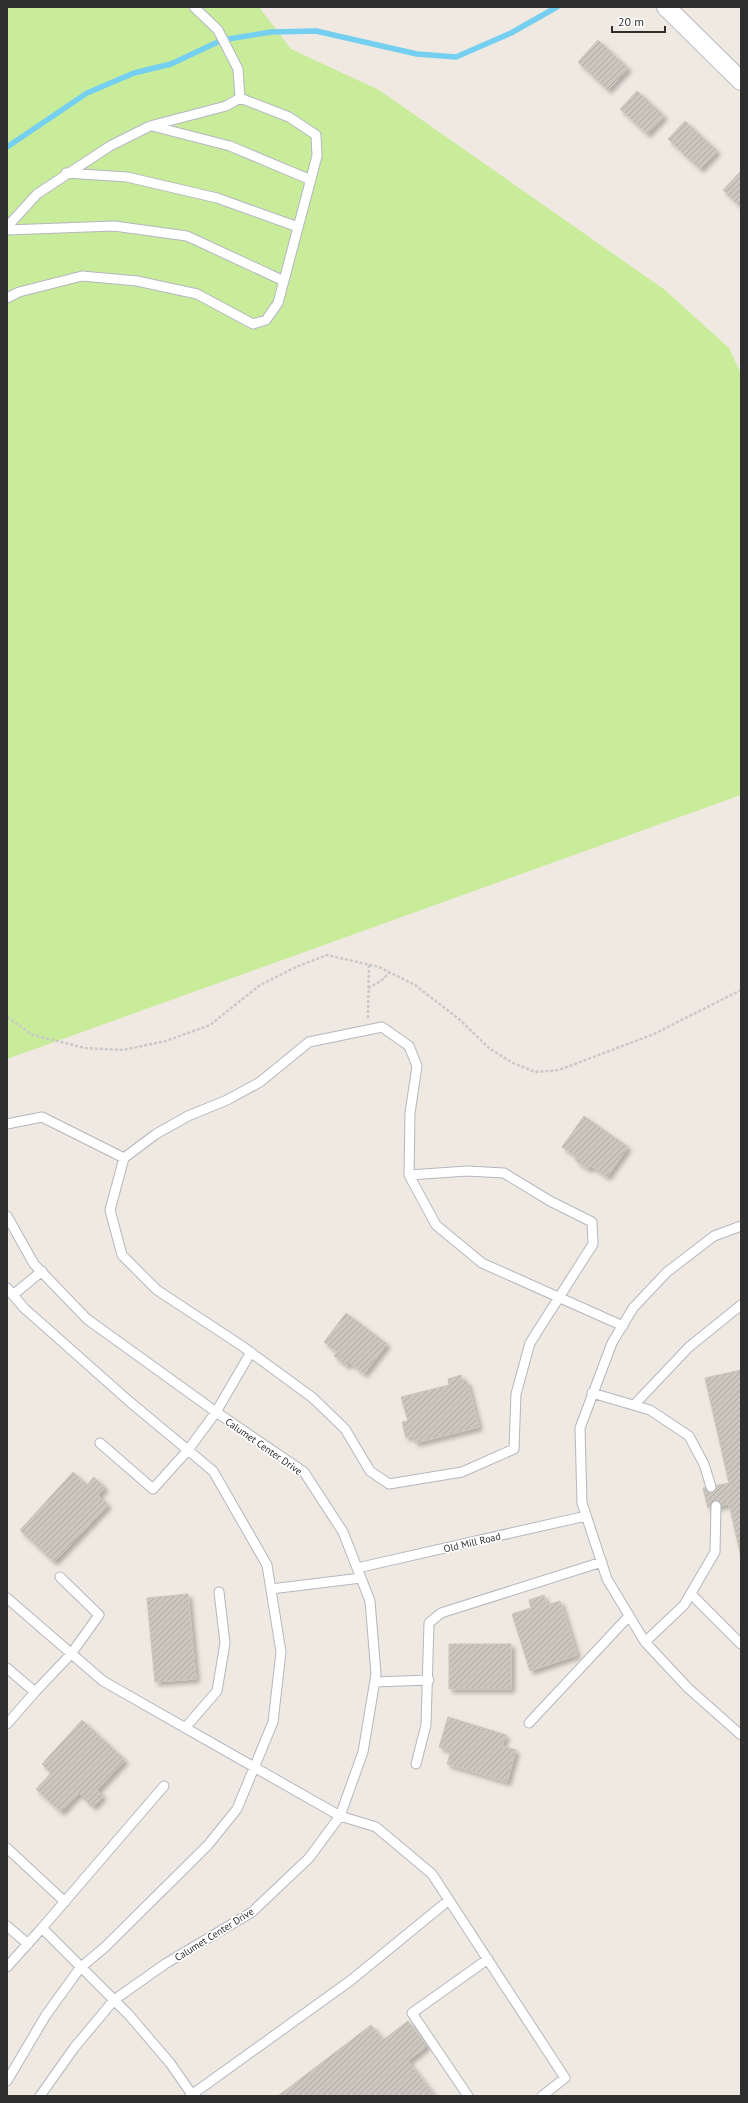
<svg xmlns="http://www.w3.org/2000/svg" width="748" height="2103" font-family="'PT Sans',sans-serif">
<style>
.pitch{fill:#c9ec9a}
.lines{fill:none;stroke-linecap:round;stroke-linejoin:round}
.stream{stroke:#75cff0;stroke-width:5.5}
.building{fill:url(#building-hatch);stroke:#cbc5ba;filter:url(#shadow)}
.service-casing{stroke:#b4b7c1;stroke-width:11}
.minor-casing{stroke:#b4b7c1;stroke-width:20}
.path{stroke:#c9c9c9;stroke-width:2.5;stroke-dasharray:3 2;stroke-linecap:butt}
.service{stroke:#fff;stroke-width:9}
.minor{stroke:#fff;stroke-width:18}
.labels{text-anchor:middle;stroke-width:3.5;stroke-linejoin:round;paint-order:stroke}
.street-label{font-size:10px;fill:#2e2e2e;stroke:#fff}
</style>
<defs>
<pattern id="building-hatch" width="6" height="6" patternUnits="userSpaceOnUse"><rect width="6" height="6" fill="#cbc7bf"/><path d="M-1 1l2-2M0 6l6-6M5 7l2-2" fill="none" stroke="#afaba4"/></pattern>
<filter id="shadow"><feDropShadow dx="3.5" dy="3.5" stdDeviation="2" flood-color="#0004"/></filter>
</defs>
<rect width="100%" height="100%" fill="#efe9e1"/>
<path class="pitch" d="M7,7H259L291,49L379,90L665,290L729,348L741,374V795L7,1059Z"/>
<g class="lines">
<path class="stream" d="M7,147L87,93L134,73L171,64L222,40L271,32L316,31L417,54L456,57L511,33L557,7"/>
</g>
<path class="building" d="M598,40L628,68L608,90L578,62Z
M637,91L664,116L647,134L620,109Z
M685,121L717,151L700,169L668,139Z
M740,172L741,173V207L723,190Z
M584,1116L628,1147L607,1177L591,1166L588,1169L575,1160L577,1157L562,1147Z
M346,1313L387,1344L364,1374L349,1362L347,1366L334,1356L337,1352L324,1342Z
M741,1370V1557L729,1504L708,1508L703,1488L729,1483L705,1378Z
M461,1375L463,1382L467,1381L479,1427L415,1443L413,1436L406,1438L402,1422L408,1421L401,1397L449,1385L448,1379Z
M73,1472L87,1485L94,1477L105,1488L98,1495L108,1505L54,1562L20,1530Z
M188,1594L196,1679L155,1682L147,1598Z
M544,1595L547,1605L560,1601L577,1655L530,1671L512,1614L531,1608L529,1600Z
M449,1644H511V1689H449Z
M448,1717L506,1735L502,1746L516,1750L507,1782L447,1764L451,1751L439,1747Z
M82,1720L125,1760L97,1790L103,1796L93,1807L79,1793L61,1812L36,1789L51,1773L42,1764Z
M408,2021L427,2046L408,2061L435,2096H278L371,2025L383,2040Z"/>
<g class="lines">
<defs>
<path id="service" d="M152,126L230,146L311,180
M66,173L127,177L217,198L298,227
M7,227L37,194L110,146L150,126L226,106L240,98L238,69L218,30L194,7
M7,230L114,226L187,236L284,281
M7,298L19,292L82,276L137,281L197,294L253,324L266,320L278,303L317,156L316,135L289,117L240,98
M7,1124L42,1117L124,1158
M409,1175L467,1171L504,1173L550,1201L592,1222L593,1244L530,1343L516,1394L514,1449L462,1472L389,1484L370,1471L345,1429L313,1398L242,1346L157,1290L122,1255L110,1210L124,1158L156,1134L188,1116L227,1100L260,1082L309,1042L382,1027L409,1046L417,1066L410,1113L409,1175L436,1225L482,1263L623,1326
M7,1216L34,1264L87,1319L216,1412L304,1472L343,1532L370,1601L376,1674L363,1752L340,1816L309,1858L252,1912L165,1964L114,2000L74,2048L40,2096
M741,1226L714,1236L667,1272L633,1308L612,1343L580,1428L582,1503L607,1579L645,1642L688,1688L741,1735
M7,1288L24,1308L130,1402L213,1471L267,1565L281,1652L273,1722L237,1809L208,1845L105,1947L80,1968L46,2015L7,2081
M13,1295L42,1271
M592,1393L650,1410L689,1436L704,1464L711,1487
M634,1405L689,1347L741,1305
M100,1443L153,1489L188,1450L216,1412L251,1352
M357,1568L586,1516
M271,1589L361,1578
M691,1594L741,1644
M7,1598L103,1681L340,1816L376,1827L432,1874L565,2078L542,2096
M645,1642L684,1605L715,1552L716,1506
M7,1668L35,1692L71,1654L99,1615L60,1577
M375,1682L429,1680
M529,1723L629,1616
M7,1724L35,1692
M185,1728L217,1691L225,1643L219,1592
M416,1764L426,1725L429,1623L441,1613L602,1562
M164,1786L42,1928L129,2015L170,2063L193,2096
M7,1848L65,1902
M7,1926L28,1944
M7,1967L42,1928
M190,2096L350,1981L449,1900
M468,2096L412,2013L488,1959"/>
<path id="minor" d="M666,7L741,81"/>
</defs>
<use href="#service" class="service-casing"/>
<use href="#minor" class="minor-casing"/>
<path class="path" d="M368,988L381,981L390,972
M7,1017L33,1035L85,1048L123,1050L166,1041L210,1025L260,985L296,967L327,955L379,967L415,985L459,1019L490,1049L513,1063L535,1072L559,1070L654,1034L741,990
M368,1018L369,964"/>
<use href="#service" class="service"/>
<use href="#minor" class="minor"/>
</g>
<g class="labels">
<g class="street-label">
<text transform="translate(264 1446) rotate(35)" y="4">Calumet Center Drive</text>
<text transform="translate(472 1542) rotate(-13)" y="4">Old Mill Road</text>
<text transform="translate(214 1934) rotate(-32)" y="4">Calumet Center Drive</text>
</g>
</g>
<rect width="748" height="2103" fill="none" stroke="#2e2e2e" stroke-width="16"/>
<path d="M612 26v6h53v-6" fill="none" stroke="#2e2e2e" stroke-width="2"/>
<text x="618" y="26" font-size="12" fill="#2e2e2e" stroke="#ffffff" stroke-width="3" paint-order="stroke">20 m</text>
</svg>
